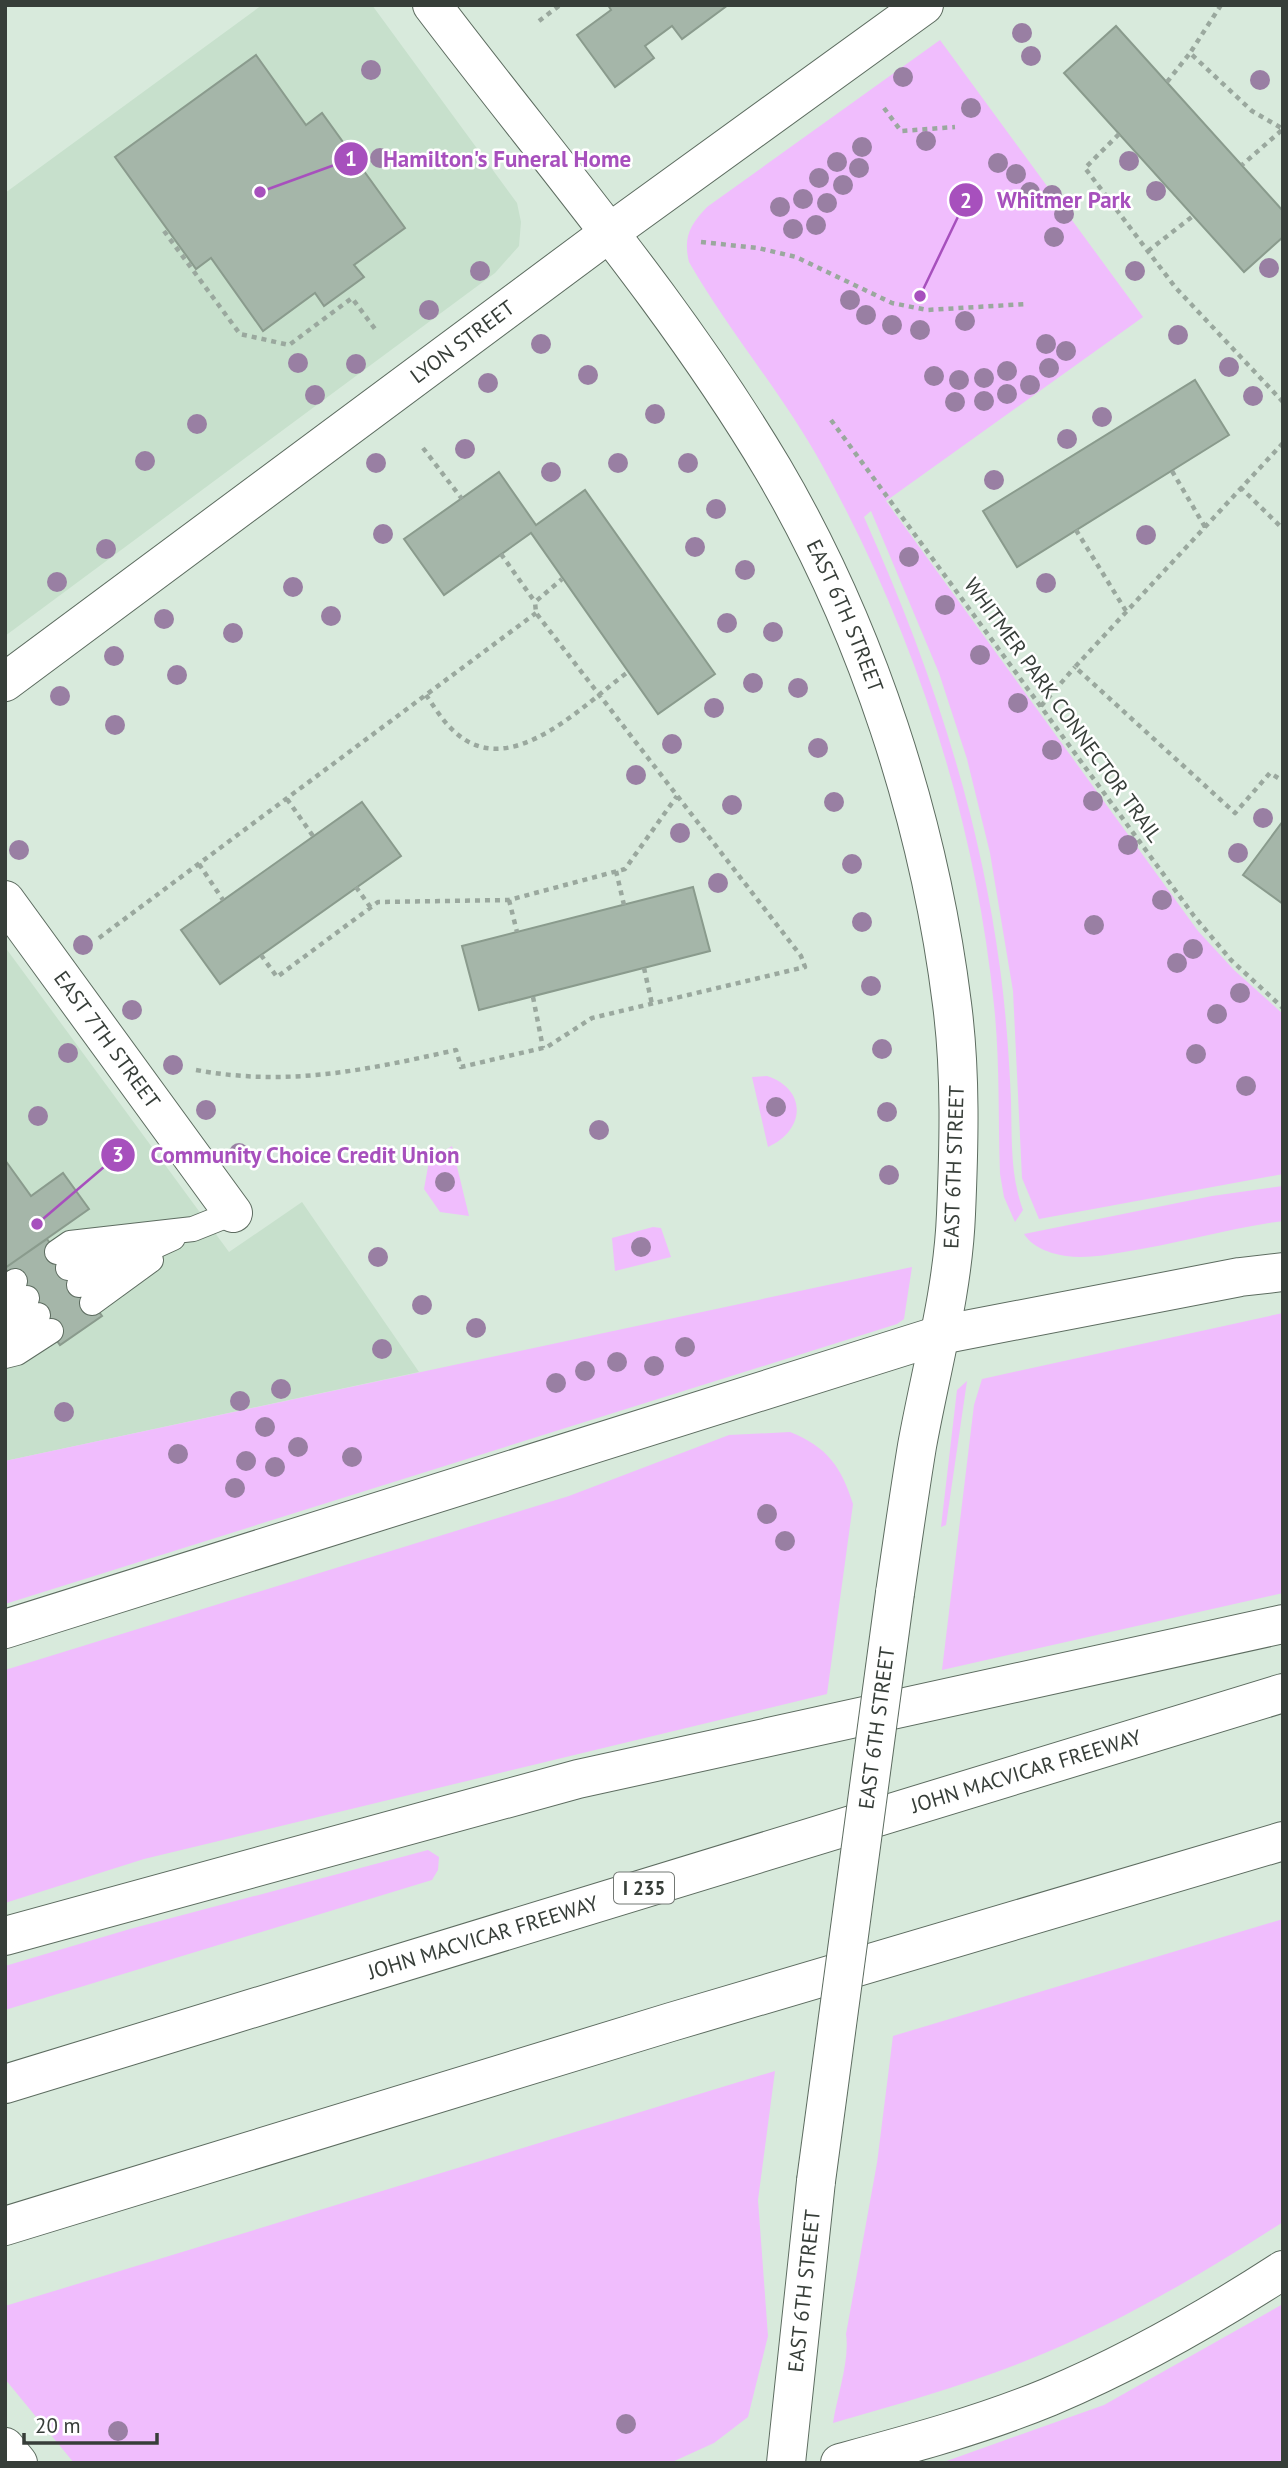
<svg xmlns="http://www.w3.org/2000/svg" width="1288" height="2468" font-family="'PT Sans',sans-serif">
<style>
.built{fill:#c7e0cc}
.green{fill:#f0bdfd}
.building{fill:#a5b6a9;stroke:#8a9b8d;stroke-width:2}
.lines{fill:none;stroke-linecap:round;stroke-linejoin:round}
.lane-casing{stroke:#5d6c60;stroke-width:26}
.street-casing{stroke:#5d6c60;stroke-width:40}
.secondary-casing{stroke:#5d6c60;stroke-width:40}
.highway-casing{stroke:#5d6c60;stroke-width:40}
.path{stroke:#9aa89e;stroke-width:4.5;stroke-dasharray:5 5;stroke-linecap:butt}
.lane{stroke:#fff;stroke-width:24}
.street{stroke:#fff;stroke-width:38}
.secondary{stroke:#fff;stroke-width:38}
.highway{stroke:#fff;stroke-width:38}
.secondary-bridge-casing{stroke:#5d6c60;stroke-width:40;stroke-linecap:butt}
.secondary-bridge{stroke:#fff;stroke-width:38}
.tree{fill:#997fa3}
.labels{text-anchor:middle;stroke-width:5;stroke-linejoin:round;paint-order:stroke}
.shield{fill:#fff;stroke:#737874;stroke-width:2}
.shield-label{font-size:19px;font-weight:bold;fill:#373e39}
.street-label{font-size:21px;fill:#373e39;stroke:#fff}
.leader{fill:none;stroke:#a750bd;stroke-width:2.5}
.callout-dot{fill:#a750bd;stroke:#fff;stroke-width:2.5}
.mark-label{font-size:21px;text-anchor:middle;font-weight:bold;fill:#fff}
.callout-label{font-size:23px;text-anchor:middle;font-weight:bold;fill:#a750bd;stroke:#fff;stroke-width:5;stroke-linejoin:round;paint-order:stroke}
</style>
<rect width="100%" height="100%" fill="#d8eadc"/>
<path class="built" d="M262,5H372L517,203L521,222L519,246L495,273L5,636V193Z
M5,947L229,1252L302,1202L419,1372L5,1461Z"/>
<path class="green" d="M940,40L1143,317L886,501L1198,931L1234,970L1283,1014V1174L1039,1219L1022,1178L1013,991L990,853L967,759L939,673L871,511L864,517C929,662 979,810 1000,968C1006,1012 1009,1056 1011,1100C1012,1138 1010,1175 1023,1210L1015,1222L1004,1197L1000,1174C998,1118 1000,1061 994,1005C975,816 914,631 822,465C783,394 729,332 689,262C683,237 690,225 707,207Z
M767,1076C807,1089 806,1130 768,1147L752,1077Z
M452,1146L469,1216L440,1212L424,1189L429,1161Z
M1283,1186V1221C1229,1228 1178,1244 1124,1252C1105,1255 1085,1259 1066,1256C1051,1254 1032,1247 1024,1234L1212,1196Z
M653,1227L661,1228L671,1257L615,1271L612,1238Z
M912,1267L904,1319L897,1324L5,1604V1461Z
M1283,1313V1593L942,1670L974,1405L982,1379Z
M967,1381L946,1525L941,1527L957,1390Z
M790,1432C827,1447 841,1466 853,1504L827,1694L144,1859L5,1903V1670L569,1496L729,1435Z
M428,1850L439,1857L438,1870L432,1880L5,2010V1966L130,1929Z
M1283,1919V2222C1215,2266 1144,2308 1070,2342C994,2377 913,2400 833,2423C837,2396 850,2360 846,2334L877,2163L893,2036Z
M775,2071L758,2200L768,2336L748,2417L714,2443L670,2463H74L5,2379V2306Z
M1283,2304V2463H941L1104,2405Z"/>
<path class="building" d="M608,5H728L682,39L672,26L645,46L654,58L615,87L577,35L611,10Z
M1116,26L1283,211V237L1244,272L1064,73Z
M256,55L306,125L322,113L405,228L354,265L364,277L324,306L315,293L263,331L211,258L196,269L115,157Z
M1195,380L1229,435L1017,567L983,511Z
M499,472L536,525L585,490L715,674L658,714L531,533L444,595L404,539Z
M362,802L401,856L220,984L181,930Z
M1283,821V904L1243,875Z
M693,887L710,951L479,1010L462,946Z
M5,1160L31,1196L63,1173L89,1209L5,1268Z
M47,1239L102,1316L60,1345L5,1268Z"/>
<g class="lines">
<defs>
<path id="lane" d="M57,1252L70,1243L193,1229L233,1213
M68,1268L82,1258L111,1251
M79,1285L94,1274L173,1238
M5,1289L15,1281
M92,1303L151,1260
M5,1313L27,1298
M5,1338L38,1315
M5,1356L17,1353L51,1331"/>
<g id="street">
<path id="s1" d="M5,682L609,233L924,5"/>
<path id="s2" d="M5,900L233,1213"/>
</g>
<g id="secondary">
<path id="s3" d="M432,5C548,158 675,304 773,469C867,629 929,820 952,1004C961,1073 959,1145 956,1214C953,1292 931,1369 917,1446C909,1495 902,1544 895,1593"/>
<path d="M5,2447L18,2463"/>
<path id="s4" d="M786,2463L816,2181"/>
</g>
<g id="highway">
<path d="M5,1629L940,1335L1240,1277L1283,1272"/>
<path d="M5,1936L578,1779L1283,1624"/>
<path id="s5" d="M5,2084L1283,1693"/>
<path d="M5,2226L671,2022L1283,1841"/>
<path d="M840,2463C910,2444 981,2425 1049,2397C1130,2363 1209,2318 1283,2270"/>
</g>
</defs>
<use href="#lane" class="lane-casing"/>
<use href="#street" class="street-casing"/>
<use href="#secondary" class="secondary-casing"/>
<use href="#highway" class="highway-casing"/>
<path class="path" d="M1221,5L1190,53L1252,111L1283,129L1242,165
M539,21L560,5
M1167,82L1190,53
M884,108L901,131L955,127
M1119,134L1085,168L1175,287L1283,402
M164,231L240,334L289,345L352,298L375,329
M701,242L758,248L796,257L892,303L927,310L1026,304
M1148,251L1193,216
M831,420L1194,916L1231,960L1283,1008
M1283,443L1075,667L1235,813L1270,773L1283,781
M423,448L462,499
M1172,471L1205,527
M1240,487L1283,529
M1076,530L1126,611
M501,554L535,602
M426,695C435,708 444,723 456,733C511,782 584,704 628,672
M1041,706L1075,667
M287,799L313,836
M199,864L223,900
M616,871L624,905
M356,887L371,908
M509,900L517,932
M99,938L536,613
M261,955L277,977L378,902L509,900L625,869L677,796
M644,968L652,1004
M533,997L543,1048
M196,1070C289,1087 366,1070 456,1050L461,1067L547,1047L592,1018L805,967L801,956L536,613L535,602L562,579"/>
<use href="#lane" class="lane"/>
<use href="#street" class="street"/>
<use href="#secondary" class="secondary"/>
<use href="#highway" class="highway"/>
<defs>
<g id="secondary-bridge">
<path id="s6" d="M816,2181L895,1593"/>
</g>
</defs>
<use href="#secondary-bridge" class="secondary-bridge-casing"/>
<use href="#secondary-bridge" class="secondary-bridge"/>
</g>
<g class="tree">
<circle cx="1022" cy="33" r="10"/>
<circle cx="1031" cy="56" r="10"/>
<circle cx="371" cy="70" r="10"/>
<circle cx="903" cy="77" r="10"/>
<circle cx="1260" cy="80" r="10"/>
<circle cx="971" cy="108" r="10"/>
<circle cx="926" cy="141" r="10"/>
<circle cx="862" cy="147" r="10"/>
<circle cx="380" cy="158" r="10"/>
<circle cx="1129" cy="161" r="10"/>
<circle cx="837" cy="162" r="10"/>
<circle cx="998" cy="163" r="10"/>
<circle cx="859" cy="168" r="10"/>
<circle cx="1016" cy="174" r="10"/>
<circle cx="819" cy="178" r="10"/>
<circle cx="843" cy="185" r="10"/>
<circle cx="1156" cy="191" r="10"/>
<circle cx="1030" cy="192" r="10"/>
<circle cx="1052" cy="195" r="10"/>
<circle cx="803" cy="199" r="10"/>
<circle cx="827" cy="203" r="10"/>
<circle cx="780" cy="207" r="10"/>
<circle cx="1064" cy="214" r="10"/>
<circle cx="816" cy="225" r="10"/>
<circle cx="793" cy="229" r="10"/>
<circle cx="1054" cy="237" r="10"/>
<circle cx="1269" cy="268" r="10"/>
<circle cx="480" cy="271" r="10"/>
<circle cx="1135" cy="271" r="10"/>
<circle cx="850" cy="300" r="10"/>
<circle cx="429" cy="310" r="10"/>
<circle cx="866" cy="315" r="10"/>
<circle cx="965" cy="321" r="10"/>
<circle cx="892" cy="325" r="10"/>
<circle cx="920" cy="330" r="10"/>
<circle cx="1178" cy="335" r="10"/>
<circle cx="541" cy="344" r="10"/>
<circle cx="1046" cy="344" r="10"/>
<circle cx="1066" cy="351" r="10"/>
<circle cx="298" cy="363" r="10"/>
<circle cx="356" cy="364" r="10"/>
<circle cx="1229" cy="367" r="10"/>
<circle cx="1049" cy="368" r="10"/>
<circle cx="1007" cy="371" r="10"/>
<circle cx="588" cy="375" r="10"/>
<circle cx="934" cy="376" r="10"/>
<circle cx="984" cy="378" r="10"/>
<circle cx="959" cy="380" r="10"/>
<circle cx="488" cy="383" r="10"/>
<circle cx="1030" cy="385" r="10"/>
<circle cx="1007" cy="394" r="10"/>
<circle cx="315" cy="395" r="10"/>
<circle cx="1253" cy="396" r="10"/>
<circle cx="984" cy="401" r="10"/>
<circle cx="955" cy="402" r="10"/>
<circle cx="655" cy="414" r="10"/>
<circle cx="1102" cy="417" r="10"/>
<circle cx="197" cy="424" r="10"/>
<circle cx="1067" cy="439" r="10"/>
<circle cx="465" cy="449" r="10"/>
<circle cx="145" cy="461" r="10"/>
<circle cx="376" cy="463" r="10"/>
<circle cx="618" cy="463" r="10"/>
<circle cx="688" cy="463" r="10"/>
<circle cx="551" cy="472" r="10"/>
<circle cx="994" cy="480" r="10"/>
<circle cx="716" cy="509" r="10"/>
<circle cx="383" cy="534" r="10"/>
<circle cx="1146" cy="535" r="10"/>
<circle cx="695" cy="547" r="10"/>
<circle cx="106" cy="549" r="10"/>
<circle cx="909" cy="557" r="10"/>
<circle cx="745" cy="570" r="10"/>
<circle cx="57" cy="582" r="10"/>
<circle cx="1046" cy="583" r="10"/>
<circle cx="293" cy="587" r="10"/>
<circle cx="945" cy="605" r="10"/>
<circle cx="331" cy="616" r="10"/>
<circle cx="164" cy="619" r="10"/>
<circle cx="727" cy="623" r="10"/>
<circle cx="773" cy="632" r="10"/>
<circle cx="233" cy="633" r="10"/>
<circle cx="980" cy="655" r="10"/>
<circle cx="114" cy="656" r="10"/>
<circle cx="177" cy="675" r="10"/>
<circle cx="753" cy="683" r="10"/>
<circle cx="798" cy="688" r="10"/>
<circle cx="60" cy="696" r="10"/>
<circle cx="1018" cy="703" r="10"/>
<circle cx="714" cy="708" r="10"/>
<circle cx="115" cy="725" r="10"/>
<circle cx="672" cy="744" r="10"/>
<circle cx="818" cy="748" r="10"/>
<circle cx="1052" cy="750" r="10"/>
<circle cx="636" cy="775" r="10"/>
<circle cx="1093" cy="801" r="10"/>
<circle cx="834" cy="802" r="10"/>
<circle cx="732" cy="805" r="10"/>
<circle cx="1263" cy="818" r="10"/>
<circle cx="680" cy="833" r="10"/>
<circle cx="1128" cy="845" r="10"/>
<circle cx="19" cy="850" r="10"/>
<circle cx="1238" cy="853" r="10"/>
<circle cx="852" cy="864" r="10"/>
<circle cx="718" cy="883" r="10"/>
<circle cx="1162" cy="900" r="10"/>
<circle cx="862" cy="922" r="10"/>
<circle cx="1094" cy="925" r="10"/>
<circle cx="83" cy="945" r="10"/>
<circle cx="1193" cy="949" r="10"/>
<circle cx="1177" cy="963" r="10"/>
<circle cx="871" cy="986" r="10"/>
<circle cx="1240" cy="993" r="10"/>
<circle cx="132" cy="1010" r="10"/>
<circle cx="1217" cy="1014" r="10"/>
<circle cx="882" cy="1049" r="10"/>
<circle cx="68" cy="1053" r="10"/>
<circle cx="1196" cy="1054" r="10"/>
<circle cx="173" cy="1065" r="10"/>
<circle cx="1246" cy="1086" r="10"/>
<circle cx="776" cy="1107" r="10"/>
<circle cx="206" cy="1110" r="10"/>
<circle cx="887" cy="1112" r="10"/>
<circle cx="38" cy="1116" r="10"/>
<circle cx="599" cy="1130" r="10"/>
<circle cx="239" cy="1153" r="10"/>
<circle cx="120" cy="1161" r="10"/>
<circle cx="889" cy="1175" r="10"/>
<circle cx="445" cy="1182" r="10"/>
<circle cx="641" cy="1247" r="10"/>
<circle cx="378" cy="1257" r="10"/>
<circle cx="422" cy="1305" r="10"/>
<circle cx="476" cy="1328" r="10"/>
<circle cx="685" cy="1347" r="10"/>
<circle cx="382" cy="1349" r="10"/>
<circle cx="617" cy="1362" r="10"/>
<circle cx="654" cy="1366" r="10"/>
<circle cx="585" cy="1371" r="10"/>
<circle cx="556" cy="1383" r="10"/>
<circle cx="281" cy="1389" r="10"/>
<circle cx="240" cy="1401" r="10"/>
<circle cx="64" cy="1412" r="10"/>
<circle cx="265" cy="1427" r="10"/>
<circle cx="298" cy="1447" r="10"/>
<circle cx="178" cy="1454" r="10"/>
<circle cx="352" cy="1457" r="10"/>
<circle cx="246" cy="1461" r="10"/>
<circle cx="275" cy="1467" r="10"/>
<circle cx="235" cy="1488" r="10"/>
<circle cx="767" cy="1514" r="10"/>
<circle cx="785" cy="1541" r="10"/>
<circle cx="626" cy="2424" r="10"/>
<circle cx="118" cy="2431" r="10"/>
</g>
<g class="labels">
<rect class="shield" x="614" y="1872.5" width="60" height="31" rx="5"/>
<g class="shield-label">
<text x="644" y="1895">I 235</text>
</g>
<g class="street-label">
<text dy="7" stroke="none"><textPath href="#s1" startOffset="570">LYON STREET</textPath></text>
<text dy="7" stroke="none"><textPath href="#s3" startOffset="740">EAST 6TH STREET</textPath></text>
<text transform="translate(1063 710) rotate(54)" y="7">WHITMER PARK CONNECTOR TRAIL</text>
<text dy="7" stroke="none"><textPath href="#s2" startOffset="173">EAST 7TH STREET</textPath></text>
<text transform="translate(954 1167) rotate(-88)" y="7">EAST 6TH STREET</text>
<text dy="7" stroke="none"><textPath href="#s6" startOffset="457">EAST 6TH STREET</textPath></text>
<text dy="7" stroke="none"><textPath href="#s5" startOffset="1068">JOHN MACVICAR FREEWAY</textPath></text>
<text dy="7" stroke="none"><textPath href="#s5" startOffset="500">JOHN MACVICAR FREEWAY</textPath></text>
<text dy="7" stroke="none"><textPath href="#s4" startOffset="173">EAST 6TH STREET</textPath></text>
</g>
</g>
<path class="leader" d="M260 192L351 159M920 296L966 200M37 1224L118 1155"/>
<g class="callout-dot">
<circle cx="260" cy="192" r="7"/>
<circle cx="920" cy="296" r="7"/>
<circle cx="37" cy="1224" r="7"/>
<circle cx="351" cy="159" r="18"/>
<circle cx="966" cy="200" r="18"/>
<circle cx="118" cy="1155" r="18"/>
</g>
<g class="mark-label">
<text x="351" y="166">1</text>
<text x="966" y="208">2</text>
<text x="118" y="1162">3</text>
</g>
<g class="callout-label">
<text x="507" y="167">Hamilton's Funeral Home</text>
<text x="1064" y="208">Whitmer Park</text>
<text x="305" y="1163">Community Choice Credit Union</text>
</g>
<rect width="1288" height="2468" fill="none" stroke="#373e39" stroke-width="14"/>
<path d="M24 2433v10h133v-10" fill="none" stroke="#373e39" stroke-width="3.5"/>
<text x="35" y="2433" font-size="21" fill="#373e39" stroke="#ffffff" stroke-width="5" paint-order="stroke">20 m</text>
</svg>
